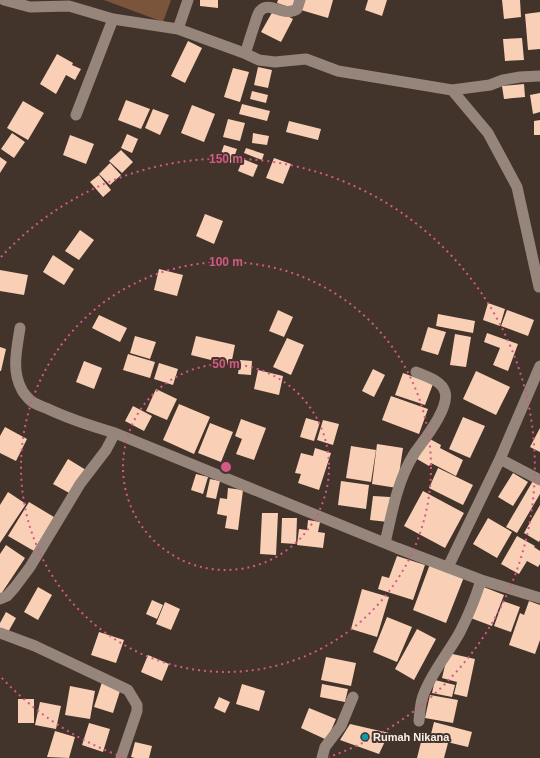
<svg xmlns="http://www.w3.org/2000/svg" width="540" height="758" font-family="Helvetica,sans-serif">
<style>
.green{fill:#7a543b}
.building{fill:#f9d0b5}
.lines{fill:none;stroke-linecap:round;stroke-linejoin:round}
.minor{stroke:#96857b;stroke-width:11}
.ring{fill:none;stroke:#d35986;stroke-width:2;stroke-dasharray:2 4}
.culture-dot{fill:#0f9aa8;stroke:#43342b;stroke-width:1.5}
.labels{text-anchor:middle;stroke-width:4;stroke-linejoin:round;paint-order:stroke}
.poi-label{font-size:11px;font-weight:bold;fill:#faf1eb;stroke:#43342b;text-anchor:start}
.centre{fill:#d35986;stroke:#43342b;stroke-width:2}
.ring-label{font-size:12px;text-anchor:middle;font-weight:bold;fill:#d35986;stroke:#43342b;stroke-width:4;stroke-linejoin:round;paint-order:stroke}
</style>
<rect width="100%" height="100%" fill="#43342b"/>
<path class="green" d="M104,0H171L163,22Z"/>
<path class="building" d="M200,0H218V8L200,6Z
M278,0H298L295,9L277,3Z
M304,0H333L328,18L301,10Z
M368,0H387L382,16L365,10Z
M502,0H520L521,17L504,19Z
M274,9L293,19L281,42L261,32Z
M540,12V49L528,50L525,14Z
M522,38L524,60L505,61L503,39Z
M188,41L202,48L185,83L171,76Z
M57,54L73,63L72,65L81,69L75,80L66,75L56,94L40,84Z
M258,67L272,70L268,88L254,85Z
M233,68L249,72L240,102L224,97Z
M524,84L525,97L504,99L502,86Z
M252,91L268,95L266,103L250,99Z
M540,93V112L533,114L530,95Z
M126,100L150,109L141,129L118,120Z
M23,101L44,113L28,140L7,128Z
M242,104L270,111L267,121L239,114Z
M192,105L215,114L204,142L181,133Z
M153,109L169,115L160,135L145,128Z
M228,119L245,123L240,141L223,137Z
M540,120V135H534V121Z
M289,121L321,129L318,140L286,132Z
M12,133L25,142L14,158L1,149Z
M253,133L269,136L267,145L252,143Z
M127,134L138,139L132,153L121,148Z
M70,135L94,144L86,164L63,155Z
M224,145L237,149L232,163L219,159Z
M246,148L264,154L262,160L244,153Z
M121,150L133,162L122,173L109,161Z
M0,157L7,162L0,173Z
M274,158L291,164L283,184L266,178Z
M243,159L258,165L253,177L238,171Z
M110,163L121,175L110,185L99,174Z
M99,175L111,190L103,197L90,182Z
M205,214L223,221L214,244L196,236Z
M80,230L94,240L79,260L65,251Z
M53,255L74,269L64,285L43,272Z
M159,269L183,275L177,296L154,290Z
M0,270L28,275L24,295L0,291Z
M488,303L505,309L500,326L483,320Z
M278,310L293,317L284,337L269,331Z
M507,310L534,320L528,336L501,326Z
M438,314L475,321L473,333L436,326Z
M99,315L127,328L120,342L92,328Z
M428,327L446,332L438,355L421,350Z
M487,333L518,344L508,371L493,365L500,348L484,342Z
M455,334L471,337L466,367L450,365Z
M135,336L156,342L150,359L130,353Z
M196,336L235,345L231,365L191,355Z
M287,338L304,345L291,375L273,367Z
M0,347L6,349L1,371H0Z
M128,354L155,362L150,378L123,370Z
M240,360L252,361L251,375L238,374Z
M84,361L102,368L94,389L76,382Z
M159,363L178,369L173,385L154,379Z
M373,369L385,375L374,397L362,391Z
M258,370L283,376L279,395L254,389Z
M476,371L510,387L496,415L463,399Z
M403,373L433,384L425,405L395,395Z
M156,389L177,399L167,420L146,411Z
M391,396L428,409L419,434L382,420Z
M179,404L210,417L194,454L163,440Z
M133,406L152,416L144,431L125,421Z
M463,417L485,426L470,458L449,449Z
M306,418L320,422L314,441L300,437Z
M241,419L266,428L254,460L236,454L242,439L235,436Z
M323,420L339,424L333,445L317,440Z
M210,423L233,432L221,462L198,453Z
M5,427L27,439L16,461L0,453V436Z
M540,428V452L530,447Z
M428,438L441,445L440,448L463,460L456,476L431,463L429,466L417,459Z
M377,444L403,448L397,488L372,484Z
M351,446L376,450L371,482L346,478Z
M315,448L331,453L319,490L298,483L301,474L295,473L301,453L313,456Z
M68,459L86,470L71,494L53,484Z
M438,468L473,485L463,505L429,488Z
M513,473L528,482L513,506L498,497Z
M196,474L208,477L203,494L191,490Z
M210,479L220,481L216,499L206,497Z
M534,479L540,483V494L517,533L506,527Z
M341,481L369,485L366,509L338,505Z
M228,488L243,490L238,530L225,528L227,516L217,514L220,498L227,499Z
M423,491L464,513L445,548L404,526Z
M8,492L26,504L0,543V505Z
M373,496L390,497L388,522L370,520Z
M29,502L54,517L34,551L8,536Z
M540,505V540L539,542L524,533Z
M262,513H278L276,555L260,554Z
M282,518H297L296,544L281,543Z
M488,518L512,532L497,558L473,544Z
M308,520L320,522L318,532L325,533L323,548L297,545L299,529L307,530Z
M517,536L535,546L534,547L540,551V564L538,567L527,561L519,574L501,564Z
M6,545L25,558L1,594L0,593V554Z
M397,556L425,565L413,600L378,589L382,576L389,578Z
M430,564L464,577L446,623L413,610Z
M481,586L504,595L492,626L468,617Z
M38,587L52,595L38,620L24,612Z
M362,589L389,597L377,637L351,629Z
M152,600L163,605L157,619L146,614Z
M503,601L520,607L511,632L494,626Z
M529,601L540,605V640L535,654L509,645L520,613L524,615Z
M165,602L180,609L171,630L156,624Z
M6,612L16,618L7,634L0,631V623Z
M387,617L412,627L397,662L373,652Z
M417,629L436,639L414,680L395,669Z
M99,632L124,640L116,663L91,655Z
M448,653L475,659L467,697L454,694L457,682L442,678Z
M148,655L169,664L162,681L141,672Z
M326,657L356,663L351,686L321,680Z
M435,680L455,685L452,697L432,693Z
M102,682L121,688L113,713L94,707Z
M242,684L265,691L259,711L236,704Z
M322,684L348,689L345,702L320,697Z
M70,686L95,691L90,719L65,715Z
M430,695L458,700L453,723L425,718Z
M219,697L230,702L225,713L214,708Z
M18,699H34V723H18Z
M40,702L61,706L56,729L35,725Z
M309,708L336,719L327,740L301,728Z
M434,722L472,732L468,747L430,738Z
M89,723L110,729L103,752L82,745Z
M350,724L389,733L379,754L340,740Z
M55,731L75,737L69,758L47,757Z
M422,738L448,743L444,758H417Z
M135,742L152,746L149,758H135L131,757Z"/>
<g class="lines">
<path class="minor" d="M4,0L30,7L69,6L113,19L178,29L244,53L259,60L275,62L306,59L338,71L452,90L490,85L503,80L520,77L540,76
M178,29L188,0
M244,53L247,48C250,38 253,29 256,20C257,17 258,13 260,11C270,0 283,18 297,9L300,0
M452,90L488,133L517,187L539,287
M76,115L113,19
M20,328C17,348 11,371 22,390C24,394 27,397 30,400C34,404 41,406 46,408C69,419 91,426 115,433L397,548L481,580L540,598
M500,459L540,480
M385,543C392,513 397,481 414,454C423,441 450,408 445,392C442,381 426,376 416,372
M448,567L500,459L540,366
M0,599L7,596L15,587L30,567L80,484L106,450L115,433
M0,633L35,646L128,690L137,705V711L121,758
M419,721C420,712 420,704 423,696C430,675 449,652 460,632C468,616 476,597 481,580
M322,758L325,747L341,726L353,697"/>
</g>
<g class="ring">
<circle cx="226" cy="467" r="103"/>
<circle cx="226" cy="467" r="205"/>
<path d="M123 757A308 308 0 0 1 1 677M1 257A308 308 0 1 1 329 757"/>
</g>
<circle class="culture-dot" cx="365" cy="737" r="4"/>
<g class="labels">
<g class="poi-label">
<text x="373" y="741">Rumah Nikana</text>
</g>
</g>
<circle cx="226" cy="467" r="6" class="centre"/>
<g class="ring-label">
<text x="226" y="163">150 m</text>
<text x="226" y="266">100 m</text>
<text x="226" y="368">50 m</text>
</g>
</svg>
